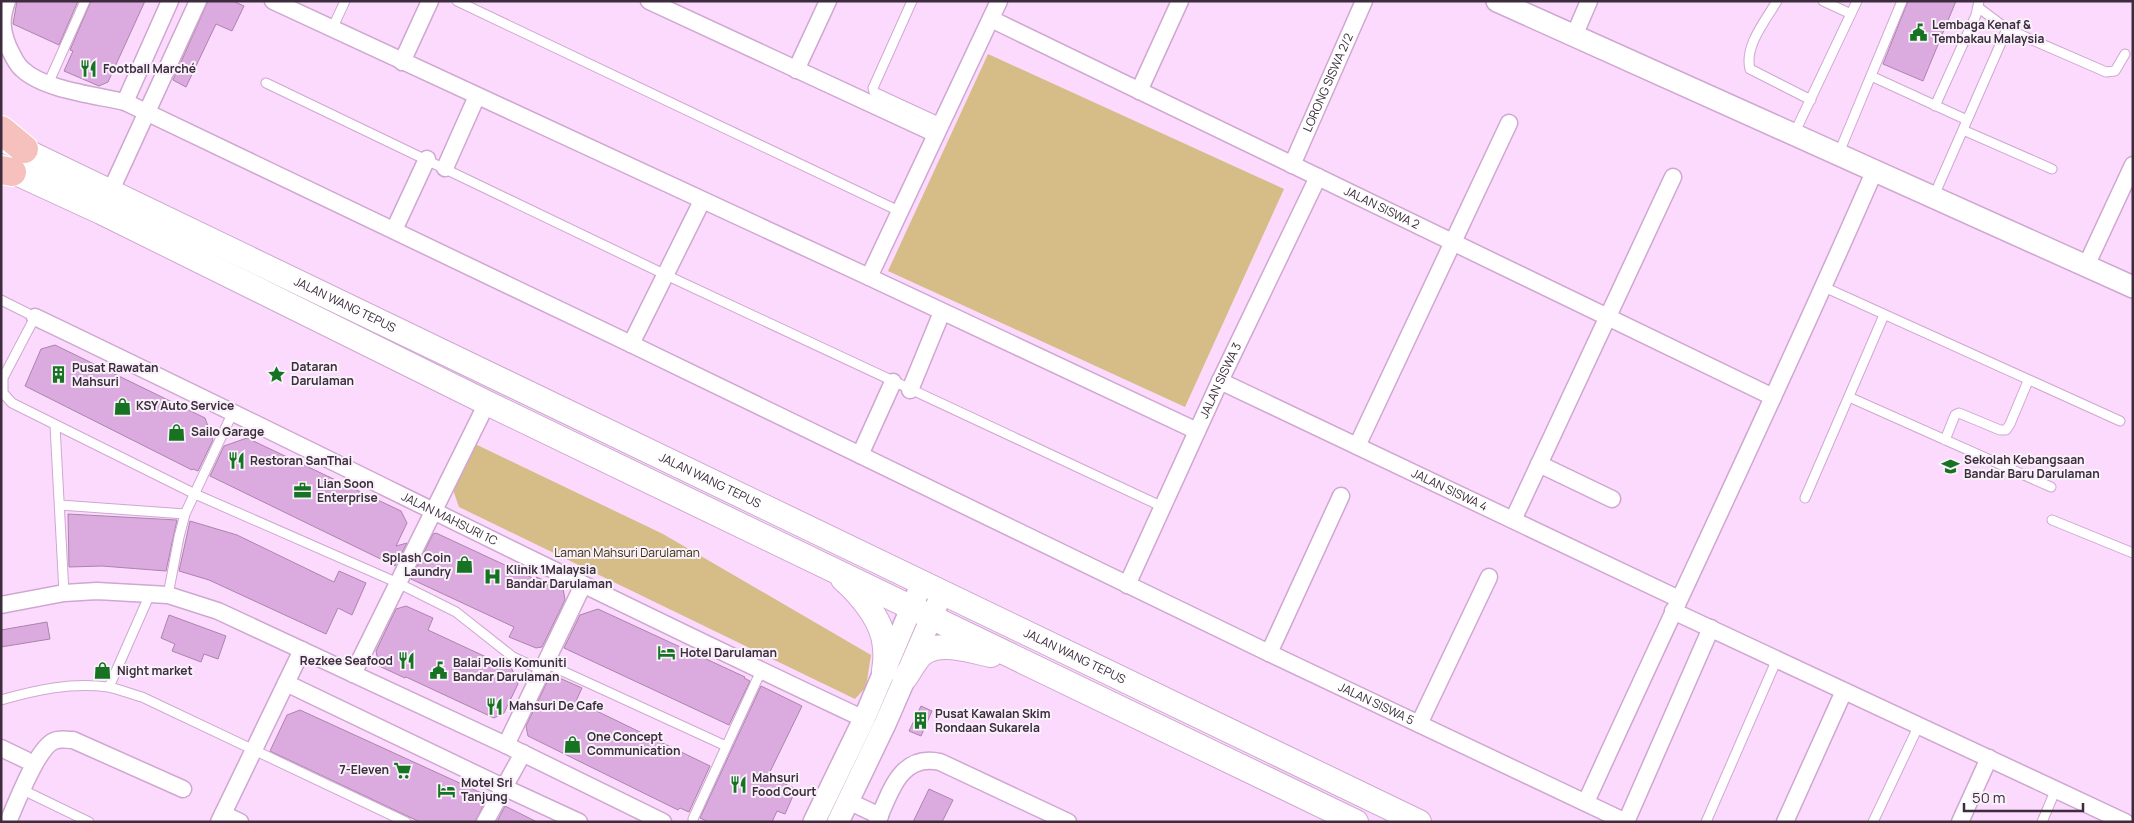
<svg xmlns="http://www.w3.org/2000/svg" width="2134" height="823" font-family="Manrope,sans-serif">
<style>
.green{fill:#d6bc86}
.building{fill:#dbaade;stroke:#ab84ad}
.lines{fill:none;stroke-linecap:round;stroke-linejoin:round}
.service-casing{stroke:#cfa7d1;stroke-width:11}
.minor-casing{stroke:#cfa7d1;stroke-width:19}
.tertiary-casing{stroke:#cfa7d1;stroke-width:24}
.secondary-casing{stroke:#cfa7d1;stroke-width:26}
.trunk-casing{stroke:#fff;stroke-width:30}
.service{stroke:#fff;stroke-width:9}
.minor{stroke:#fff;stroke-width:16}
.tertiary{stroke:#fff;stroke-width:21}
.secondary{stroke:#fff;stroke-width:24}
.trunk{stroke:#f6c0bc;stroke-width:28}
.labels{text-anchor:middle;stroke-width:4;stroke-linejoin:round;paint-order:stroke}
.poi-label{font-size:12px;font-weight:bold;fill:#3c2c3d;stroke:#f9f1fa;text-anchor:start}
.street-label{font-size:12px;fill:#3c2c3d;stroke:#f9f1fa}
.park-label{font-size:12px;fill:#3a2c0f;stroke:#f9f1fa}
</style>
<rect width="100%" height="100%" fill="#fcdafd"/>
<path class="green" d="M988,54L1284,189L1185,407L888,271Z
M473,443L663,534L871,655L866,687L855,699L459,507L452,487Z"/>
<path class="building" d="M17,1H78L59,45L13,24Z
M91,1H145L108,82L99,86L64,71L73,51L70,50Z
M208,1H233L244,6L232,31L216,24L186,87L173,80Z
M1908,1H1956L1923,81L1883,64Z
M55,345L205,418L213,440L198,471L193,469L192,470L25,386L41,349Z
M247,438L401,511L407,523L396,546L407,543L395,566L210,476L224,446Z
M68,514L177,520L166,571L102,566L69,567Z
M190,521L237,535L334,582L339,571L366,583L352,615L338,608L326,634L209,580L179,571Z
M436,533L535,579L536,577L563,588L565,600L542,647L536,648L509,637L514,627L411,579L433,534Z
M406,606L433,618L428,630L512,669L518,684L504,713L494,718L406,677L405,678L379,666L376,651L396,609Z
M598,609L745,677L744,678L750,681L729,725L564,648L580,615Z
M169,615L226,636L218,659L204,654L201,662L172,651L175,644L161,638Z
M47,622L50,639L1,647V630Z
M555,676L582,688L576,701L710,766L689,812L680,808L678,810L528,736L526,726L549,678Z
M761,686L802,706L768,776L796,789L785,814L777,811L772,822H709L700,818Z
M921,706L932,711L921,736L909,731Z
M300,710L488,796L475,822H420L270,751L287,715Z
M929,789L953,800L942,822H913Z
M505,806L537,822H497Z"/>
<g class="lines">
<defs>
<path id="service" d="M457,1L901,212
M912,1L873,88L874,92L941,123
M1777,1C1766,20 1744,46 1750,69L1811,100
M1823,1L1851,14
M1979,8L2007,29L2106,72L2115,71L2125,54
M332,29L345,1
M1871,76L1967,120
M266,83L666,275L1163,507
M48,84L85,1
M1935,106L1976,15L1979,1
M1963,130L2052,169
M1794,134L1857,1
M1838,155L1902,1
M1933,198L2007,29
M1824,287L2120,421
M1,300L35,317L3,378V393L12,403L195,494L398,583L456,612L513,657L542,670
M1849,397L2051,487
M55,426L64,593
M1945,440L1955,415L1959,413L2000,430H2006L2010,424L2028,381
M1805,498L1884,315
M60,505L185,514
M2052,520L2133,553
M168,595L179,537L185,514L233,412
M545,663L726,746
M109,687L150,594
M1,700C36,690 71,682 108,687C119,689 131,694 142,697L406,822
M23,790L89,822
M693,819L761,671
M1706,822L1777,659
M1873,822L1919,725
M2042,822L2056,789"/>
<g id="minor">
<path id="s1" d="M7,1C1,18 1,29 8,46C12,54 15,63 22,69C44,90 95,95 125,102L631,344L1269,653L1626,822"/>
<path d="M273,1L869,277L1197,431"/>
<path d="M649,1L936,134"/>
<path id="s2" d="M991,19L1773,397"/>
<path d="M1574,36L1589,1"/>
<path d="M402,62L430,1"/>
<path d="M796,70L828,1"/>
<path d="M1139,91L1180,1"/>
<path d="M125,102L170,1"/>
<path id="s3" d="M1292,165L1364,1"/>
<path d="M445,168L477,96"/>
<path d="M106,201L198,1"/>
<path d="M394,230L427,159"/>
<path d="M2086,266L2133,165"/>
<path d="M869,277L999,1"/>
<path id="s4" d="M35,317C312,449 586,589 864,719"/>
<path d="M631,344L702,201"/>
<path id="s5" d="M1220,381L1679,599"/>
<path d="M910,390L942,312"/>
<path d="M1357,446L1509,123"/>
<path d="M860,455L893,382"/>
<path d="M1539,464L1612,499"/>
<path d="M1513,520L1673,177"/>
<path id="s6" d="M1127,585L1220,381L1318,177"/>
<path d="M1,605L64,593L97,591L168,595L218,611L506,745L663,822"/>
<path d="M1673,611L2125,822"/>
<path d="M1269,653L1341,496"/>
<path d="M353,674L487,403"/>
<path d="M286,683L503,787L579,822"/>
<path d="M1419,724L1489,577"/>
<path d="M506,745L583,585"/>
<path d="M1,748L26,760"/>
<path d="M848,801L880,816"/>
<path d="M1586,802C1682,591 1782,384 1874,172"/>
<path d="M223,814L240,822"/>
<path d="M8,822C16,804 37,748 54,741C60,738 66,740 73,740L183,789"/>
<path d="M219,822L302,650"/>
<path d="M485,822L523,753"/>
<path d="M877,822C890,793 900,753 940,762L1068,822"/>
<path d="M1626,822L1711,628"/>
<path d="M1785,822L1844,691"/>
<path d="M1960,822L1989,758"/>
</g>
<path id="tertiary" d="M1497,1L2133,287
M814,822L864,719L922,583
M838,822L885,724L942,593"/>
<g id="secondary">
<path id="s7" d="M7,142L1419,822"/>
<path d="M1,166L101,212L487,403L1356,822"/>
<path d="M843,579C861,595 884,622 885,648C886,655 885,664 884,671"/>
<path d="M905,678C910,671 915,661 921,655C938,639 971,651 991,655"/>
</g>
<path id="trunk" d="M1,130L24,149
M1,170L12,172"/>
</defs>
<use href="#service" class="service-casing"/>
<use href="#minor" class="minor-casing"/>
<use href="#tertiary" class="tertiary-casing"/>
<use href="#secondary" class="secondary-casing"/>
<use href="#trunk" class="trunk-casing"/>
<use href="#service" class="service"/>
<use href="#minor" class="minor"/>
<use href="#tertiary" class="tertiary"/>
<use href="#secondary" class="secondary"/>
<use href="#trunk" class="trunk"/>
</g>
<defs>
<symbol id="civic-bare" viewBox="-9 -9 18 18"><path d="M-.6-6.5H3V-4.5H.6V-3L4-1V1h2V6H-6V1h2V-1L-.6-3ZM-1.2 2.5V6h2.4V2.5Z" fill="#157321" stroke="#f9f1fa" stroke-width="2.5" paint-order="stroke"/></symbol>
<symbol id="restaurant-bare" viewBox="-9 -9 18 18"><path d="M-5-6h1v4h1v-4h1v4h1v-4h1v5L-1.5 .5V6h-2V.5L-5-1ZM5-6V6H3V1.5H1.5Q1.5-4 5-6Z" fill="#157321" stroke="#f9f1fa" stroke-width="2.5" paint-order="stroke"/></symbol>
<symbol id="sight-bare" viewBox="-9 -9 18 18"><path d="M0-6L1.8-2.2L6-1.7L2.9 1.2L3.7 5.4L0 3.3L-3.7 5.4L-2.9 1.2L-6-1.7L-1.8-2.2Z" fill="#157321" stroke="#f9f1fa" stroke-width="2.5" paint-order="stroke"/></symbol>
<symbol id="building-bare" viewBox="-9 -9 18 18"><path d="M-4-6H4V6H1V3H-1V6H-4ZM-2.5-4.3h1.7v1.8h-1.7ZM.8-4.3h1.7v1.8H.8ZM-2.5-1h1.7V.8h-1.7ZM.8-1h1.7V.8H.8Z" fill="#157321" stroke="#f9f1fa" stroke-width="2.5" paint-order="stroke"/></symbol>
<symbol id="shop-bare" viewBox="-9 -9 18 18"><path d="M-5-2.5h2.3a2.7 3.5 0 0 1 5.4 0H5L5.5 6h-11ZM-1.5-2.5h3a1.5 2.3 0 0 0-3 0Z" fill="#157321" stroke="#f9f1fa" stroke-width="2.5" paint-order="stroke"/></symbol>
<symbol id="school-bare" viewBox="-9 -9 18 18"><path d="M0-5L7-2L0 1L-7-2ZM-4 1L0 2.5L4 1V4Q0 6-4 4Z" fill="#157321" stroke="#f9f1fa" stroke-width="2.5" paint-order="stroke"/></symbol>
<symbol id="office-bare" viewBox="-9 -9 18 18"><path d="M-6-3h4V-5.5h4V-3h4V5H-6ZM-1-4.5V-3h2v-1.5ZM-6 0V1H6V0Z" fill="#157321" stroke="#f9f1fa" stroke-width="2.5" paint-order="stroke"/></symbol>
<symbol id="hospital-bare" viewBox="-9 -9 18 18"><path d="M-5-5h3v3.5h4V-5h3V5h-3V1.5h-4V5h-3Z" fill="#157321" stroke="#f9f1fa" stroke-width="2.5" paint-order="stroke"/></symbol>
<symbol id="hotel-bare" viewBox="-9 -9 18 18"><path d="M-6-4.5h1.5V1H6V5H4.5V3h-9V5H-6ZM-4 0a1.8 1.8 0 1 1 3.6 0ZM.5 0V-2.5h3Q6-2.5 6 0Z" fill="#157321" stroke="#f9f1fa" stroke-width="2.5" paint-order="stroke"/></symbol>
<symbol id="supermarket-bare" viewBox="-9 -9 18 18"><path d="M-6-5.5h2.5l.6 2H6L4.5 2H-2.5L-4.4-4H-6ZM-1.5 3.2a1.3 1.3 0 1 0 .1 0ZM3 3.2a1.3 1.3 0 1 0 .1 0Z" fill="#157321" stroke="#f9f1fa" stroke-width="2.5" paint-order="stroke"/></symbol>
</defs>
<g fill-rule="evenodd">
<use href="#civic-bare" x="1906" y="20" width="25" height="25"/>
<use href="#restaurant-bare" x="76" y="56" width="25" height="25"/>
<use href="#sight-bare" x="264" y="362" width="25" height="25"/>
<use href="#building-bare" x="46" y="362" width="25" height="25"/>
<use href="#shop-bare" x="110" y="394" width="25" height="25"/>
<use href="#shop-bare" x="164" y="420" width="25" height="25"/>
<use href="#restaurant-bare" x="224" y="448" width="25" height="25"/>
<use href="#school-bare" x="1938" y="454" width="25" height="25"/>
<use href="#office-bare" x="290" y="478" width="25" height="25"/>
<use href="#shop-bare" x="452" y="552" width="25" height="25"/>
<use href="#hospital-bare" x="480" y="564" width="25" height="25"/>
<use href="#hotel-bare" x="654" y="640" width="25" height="25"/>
<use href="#restaurant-bare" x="394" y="648" width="25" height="25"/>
<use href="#civic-bare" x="426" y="658" width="25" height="25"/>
<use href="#shop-bare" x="90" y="658" width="25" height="25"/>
<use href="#restaurant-bare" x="482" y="694" width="25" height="25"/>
<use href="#building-bare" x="908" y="708" width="25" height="25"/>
<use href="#shop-bare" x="560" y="732" width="25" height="25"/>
<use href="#supermarket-bare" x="390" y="758" width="25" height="25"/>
<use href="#restaurant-bare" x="726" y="772" width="25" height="25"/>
<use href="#hotel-bare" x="434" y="778" width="25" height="25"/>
</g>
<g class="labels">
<g class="poi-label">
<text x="1932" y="29">Lembaga Kenaf &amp;<tspan x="1932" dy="14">Tembakau Malaysia</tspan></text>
<text x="103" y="73">Football Marché</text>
<text x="291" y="371">Dataran<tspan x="291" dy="14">Darulaman</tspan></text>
<text x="72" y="372">Pusat Rawatan<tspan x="72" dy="14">Mahsuri</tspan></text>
<text x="136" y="410">KSY Auto Service</text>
<text x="191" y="436">Sailo Garage</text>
<text x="1964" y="464">Sekolah Kebangsaan<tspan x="1964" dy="14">Bandar Baru Darulaman</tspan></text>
<text x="250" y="465">Restoran SanThai</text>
<text x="317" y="488">Lian Soon<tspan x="317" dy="14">Enterprise</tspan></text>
<text x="451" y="562" text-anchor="end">Splash Coin<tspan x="451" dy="14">Laundry</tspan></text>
<text x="506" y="574">Klinik 1Malaysia<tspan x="506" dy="14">Bandar Darulaman</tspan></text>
<text x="680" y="657">Hotel Darulaman</text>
<text x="393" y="665" text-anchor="end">Rezkee Seafood</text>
<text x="453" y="667">Balai Polis Komuniti<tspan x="453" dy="14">Bandar Darulaman</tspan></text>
<text x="117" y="675">Night market</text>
<text x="509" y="710">Mahsuri De Cafe</text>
<text x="935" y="718">Pusat Kawalan Skim<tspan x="935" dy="14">Rondaan Sukarela</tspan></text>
<text x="587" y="741">One Concept<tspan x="587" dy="14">Communication</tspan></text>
<text x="389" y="774" text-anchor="end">7-Eleven</text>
<text x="752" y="782">Mahsuri<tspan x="752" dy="14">Food Court</tspan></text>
<text x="461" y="787">Motel Sri<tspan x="461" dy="14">Tanjung</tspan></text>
</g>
<g class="street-label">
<text dy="4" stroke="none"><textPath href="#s3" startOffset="90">LORONG SISWA 2/2</textPath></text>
<text dy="4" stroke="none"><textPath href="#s2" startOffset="434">JALAN SISWA 2</textPath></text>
<text dy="4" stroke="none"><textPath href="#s7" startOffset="375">JALAN WANG TEPUS</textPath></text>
<text dy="4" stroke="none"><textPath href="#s6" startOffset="225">JALAN SISWA 3</textPath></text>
<text dy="4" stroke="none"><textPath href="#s7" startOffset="780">JALAN WANG TEPUS</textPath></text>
<text dy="4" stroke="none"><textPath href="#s5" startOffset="254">JALAN SISWA 4</textPath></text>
<text dy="4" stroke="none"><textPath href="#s4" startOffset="461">JALAN MAHSURI 1C</textPath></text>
<text dy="4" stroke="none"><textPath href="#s7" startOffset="1185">JALAN WANG TEPUS</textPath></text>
<text dy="4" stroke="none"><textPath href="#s1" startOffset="1571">JALAN SISWA 5</textPath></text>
</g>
<g class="park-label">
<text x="627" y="557">Laman Mahsuri Darulaman</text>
</g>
</g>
<rect width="2134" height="823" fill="none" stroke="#3c2c3d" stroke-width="5"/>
<path d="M1964 803v8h119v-8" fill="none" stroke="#3c2c3d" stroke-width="2.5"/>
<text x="1972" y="803" font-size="15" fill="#3c2c3d" stroke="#f9f1fa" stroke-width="4" paint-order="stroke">50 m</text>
</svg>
